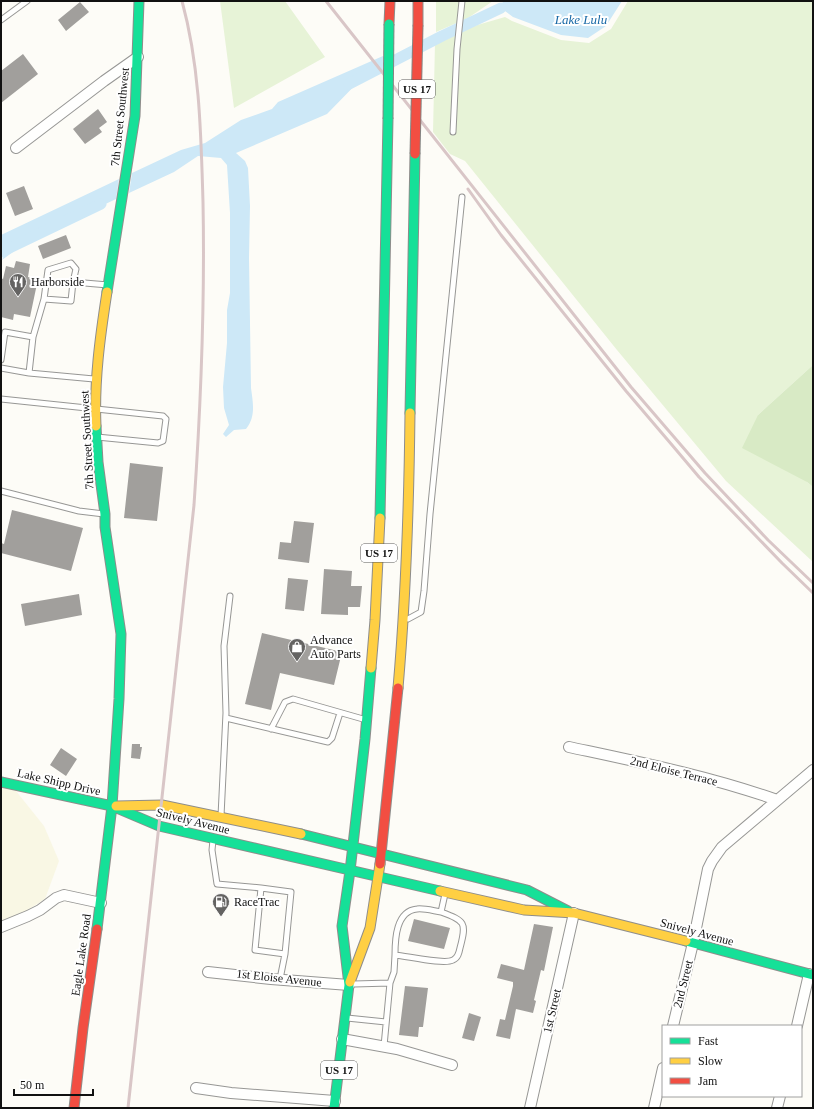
<svg xmlns="http://www.w3.org/2000/svg" width="814" height="1109" font-family="'Times New Roman',serif">
<style>
.farmland{fill:#f9f7e4}
.green{fill:#e7f3d7}
.forest{fill:#d8eac5}
.water{fill:#cde8f7}
.lines{fill:none;stroke-linecap:round;stroke-linejoin:round}
.canal{stroke:#cde8f7;stroke-width:11}
.building{fill:#a19f9c}
.lane-casing{stroke:#979795;stroke-width:7}
.street-casing{stroke:#979795;stroke-width:12}
.fast-casing{stroke:#8e8d8b;stroke-width:11}
.slow-casing{stroke:#8e8d8b;stroke-width:11}
.jam-casing{stroke:#8e8d8b;stroke-width:11}
.lane{stroke:#fffffe;stroke-width:5}
.street{stroke:#fffffe;stroke-width:10}
.fast{stroke:#16e098;stroke-width:9}
.slow{stroke:#ffcf43;stroke-width:9}
.jam{stroke:#f24e42;stroke-width:9}
.rail{stroke:#d9c6c7;stroke-width:3}
.fast-bridge-casing{stroke:#858482;stroke-width:11;stroke-linecap:butt}
.jam-bridge-casing{stroke:#858482;stroke-width:11;stroke-linecap:butt}
.fast-bridge{stroke:#16e098;stroke-width:9}
.jam-bridge{stroke:#f24e42;stroke-width:9}
.labels{text-anchor:middle;stroke-width:4;stroke-linejoin:round;paint-order:stroke}
.shield{fill:#fff;stroke:#585858;stroke-width:1}
.shield-label{font-size:11px;font-weight:bold;fill:#111}
.street-label{font-size:12px;fill:#111;stroke:#fff}
.poi-label{font-size:12px;fill:#111;stroke:#fff;text-anchor:start}
.water-label{font-size:13px;font-style:italic;fill:#1768a6;stroke:#fff}
</style>
<rect width="100%" height="100%" fill="#fdfcf7"/>
<path class="farmland" d="M1,788L16,791L44,826L59,861L45,899L26,911L1,921Z"/>
<path class="green" d="M220,1H285L325,57L234,108Z
M436,1H493L468,18L436,32Z
M628,1H813V365L758,415L807,482L813,487V562L726,481L617,350L465,161L450,154L433,132L435,43L467,28L505,17L512,21L561,40L589,43L611,29Z"/>
<path class="forest" d="M813,365V487L807,482L742,448L758,415Z"/>
<path class="water" d="M503,1H622L606,26L588,38L561,35L513,17L501,8Z
M383,56V67L366,74L327,114L236,153L245,161L248,168L250,206L249,258L251,388C253,403 256,417 246,429L234,430L226,437L223,434L229,425L224,408L223,387L227,343V310L230,293V213L227,165L221,158L198,156L174,172L129,193L132,173L181,150L205,143L241,120L272,109L278,102Z
M119,179L116,199L95,209L81,211L35,236L2,260L4,255L1,249V235Z"/>
<g class="lines">
<path class="canal" d="M349,84L442,36L501,8
M1,252L101,204"/>
</g>
<path class="building" d="M80,2L89,12L66,31L58,20Z
M23,54L38,74L1,103V71Z
M98,109L107,122L99,128L102,132L85,144L73,129Z
M24,186L33,209L15,216L6,193Z
M66,235L71,248L43,259L38,246Z
M16,261L30,264L28,277L38,279L30,317L14,314L13,320L1,317V278L3,279L6,266L14,268Z
M130,463L163,467L157,521L124,518Z
M12,510L83,528L71,571L1,553V543L4,544Z
M294,521L314,523L309,563L278,559L280,542L291,543Z
M324,569L352,571L351,586H362L360,607H348V615L321,614Z
M288,578L308,580L304,611L285,609Z
M79,594L82,615L25,626L21,604Z
M262,633L342,652L334,685L280,673L271,710L245,704Z
M132,744H140V747H142L140,759L131,758Z
M61,748L77,759L66,776L50,765Z
M414,919L450,928L444,949L408,941Z
M534,924L553,927L544,971L541,970L534,1000L536,1001L533,1013L516,1009L510,1039L496,1036L500,1019L505,1020L513,986V982L497,978L501,964L524,970Z
M405,986L428,988L423,1027H419L418,1037L399,1035Z
M469,1013L481,1017L474,1041L462,1038Z"/>
<g class="lines">
<defs>
<path id="lane" d="M1,20L27,1
M453,132L457,49L462,1
M44,299L48,270L71,263L76,269L73,282
M1,360L5,332L33,337
M1,368L29,373
M94,379L29,373L33,337L44,299L71,301L73,282L108,285
M1,399L163,416L166,419L163,441L158,443L97,437
M1,491L79,511L104,514
M408,619L421,612L424,591L430,514L462,197
M226,718L328,742L332,738L340,713
M271,729L285,702L293,699L363,719
M221,816L226,713L224,646L230,596
M213,840L212,850L217,884L261,888L255,950L285,954L280,979
M261,888L291,892L285,954
M395,955C395,939 396,911 417,909C424,908 434,911 441,912
M354,984L390,983
M347,1018L386,1022
M384,1046L390,983L394,972L395,955C407,956 444,965 453,960C458,958 459,953 460,948C467,922 465,921 441,912L445,894"/>
<path id="street" d="M16,148L104,81L138,57
M569,747C639,762 709,776 777,800
M1,927L28,916L40,910L56,898L64,895L101,903
M208,972L271,979L349,985
M673,1026L693,943L708,869L712,861L722,847L813,770
M797,1026L809,974
M342,1039L397,1049L452,1065
M196,1088L231,1093L335,1101
M530,1108L574,913
M654,1108L663,1068
M777,1108L780,1096"/>
<path id="fast" d="M107,292L135,116L139,1
M410,413L415,154
M96,426L98,462L105,514V527L121,634L119,699L112,806L97,929
M380,518L388,119
M1,782L112,806L159,826L440,891
M301,834L527,890L568,911
M686,941L813,975
M334,1108L349,985L342,926L350,871L365,739L371,668"/>
<path id="slow" d="M96,426C94,381 100,337 107,292
M371,668L375,620L380,518
M398,688C406,596 409,505 410,413
M116,806L162,805L301,834
M440,891L524,910L574,913L686,941
M350,982L370,928L380,864"/>
<path id="jam" d="M418,1V25
M389,24L390,1
M380,864L398,688
M74,1108L83,1028L97,929"/>
</defs>
<use href="#lane" class="lane-casing"/>
<use href="#street" class="street-casing"/>
<use href="#fast" class="fast-casing"/>
<use href="#slow" class="slow-casing"/>
<use href="#jam" class="jam-casing"/>
<use href="#lane" class="lane"/>
<use href="#street" class="street"/>
<use href="#fast" class="fast"/>
<use href="#slow" class="slow"/>
<use href="#jam" class="jam"/>
<path class="rail" d="M326,1L631,387L705,473L768,540L813,583
M468,189L501,235L626,391L672,445L699,477L728,507L782,563L813,593
M128,1108L194,505C201,403 205,304 203,202C201,135 200,67 182,1"/>
<defs>
<path id="fast-bridge" d="M388,119L389,24"/>
<path id="jam-bridge" d="M415,154L418,25"/>
</defs>
<use href="#fast-bridge" class="fast-bridge-casing"/>
<use href="#jam-bridge" class="jam-bridge-casing"/>
<use href="#fast-bridge" class="fast-bridge"/>
<use href="#jam-bridge" class="jam-bridge"/>
</g>
<defs>
<symbol id="restaurant-pin" viewBox="-11 -11 22 30"><path d="M0 17L-7.5 6A9.5 9.5 0 1 1 7.5 6Z" fill="#646362" stroke="#fff"/><path d="M-5-6h1v4h1v-4h1v4h1v-4h1v5L-1.5 .5V6h-2V.5L-5-1ZM5-6V6H3V1.5H1.5Q1.5-4 5-6Z" fill="#fff"/></symbol>
<symbol id="shop-pin" viewBox="-11 -11 22 30"><path d="M0 17L-7.5 6A9.5 9.5 0 1 1 7.5 6Z" fill="#646362" stroke="#fff"/><path d="M-5-2.5h2.3a2.7 3.5 0 0 1 5.4 0H5L5.5 6h-11ZM-1.5-2.5h3a1.5 2.3 0 0 0-3 0Z" fill="#fff"/></symbol>
<symbol id="fuel-pin" viewBox="-11 -11 22 30"><path d="M0 17L-7.5 6A9.5 9.5 0 1 1 7.5 6Z" fill="#646362" stroke="#fff"/><path d="M-5.5-6h7V0h2V4h1.3V-2.5L3-4.5l.8-.8L6-3V5H2.5V1h-1V6h-7ZM-4.2-4.7v3.2H.2V-4.7Z" fill="#fff"/></symbol>
</defs>
<g fill-rule="evenodd">
<use href="#restaurant-pin" x="8" y="272" width="20" height="27"/>
<use href="#shop-pin" x="287" y="637" width="20" height="27"/>
<use href="#fuel-pin" x="211" y="892" width="20" height="27"/>
</g>
<g class="labels">
<g class="shield">
<rect x="399" y="80" width="36" height="18" rx="3"/>
<rect x="361" y="544" width="36" height="18" rx="3"/>
<rect x="321" y="1061" width="36" height="18" rx="3"/>
</g>
<g class="shield-label">
<text x="417" y="93">US 17</text>
<text x="379" y="557">US 17</text>
<text x="339" y="1074">US 17</text>
</g>
<g class="street-label">
<text transform="translate(120 117) rotate(-84)" y="4">7th Street Southwest</text>
<text transform="translate(87 440) rotate(-93)" y="4">7th Street Southwest</text>
<text transform="translate(674 771) rotate(14)" y="4">2nd Eloise Terrace</text>
<text transform="translate(59 782) rotate(13)" y="4">Lake Shipp Drive</text>
<text transform="translate(193 821) rotate(14)" y="4">Snively Avenue</text>
<text transform="translate(697 932) rotate(15)" y="4">Snively Avenue</text>
<text transform="translate(81 955) rotate(-82)" y="4">Eagle Lake Road</text>
<text transform="translate(279 978) rotate(6)" y="4">1st Eloise Avenue</text>
<text transform="translate(683 984) rotate(-76)" y="4">2nd Street</text>
<text transform="translate(552 1011) rotate(-77)" y="4">1st Street</text>
</g>
<g class="poi-label">
<text x="31" y="286">Harborside</text>
<text x="310" y="644">Advance<tspan x="310" dy="14">Auto Parts</tspan></text>
<text x="234" y="906">RaceTrac</text>
</g>
<g class="water-label">
<text x="581" y="24">Lake Lulu</text>
</g>
</g>
<rect width="814" height="1109" fill="none" stroke="#111111" stroke-width="4"/>
<rect x="662" y="1025" width="140" height="72" fill="#ffffff" stroke="#a0a0a0"/>
<rect x="670" y="1038" width="20" height="6" fill="#16e098" stroke="#a0a0a0"/>
<text x="698" y="1045" font-size="12" fill="#111111">Fast</text>
<rect x="670" y="1058" width="20" height="6" fill="#ffcf43" stroke="#a0a0a0"/>
<text x="698" y="1065" font-size="12" fill="#111111">Slow</text>
<rect x="670" y="1078" width="20" height="6" fill="#f24e42" stroke="#a0a0a0"/>
<text x="698" y="1085" font-size="12" fill="#111111">Jam</text>
<path d="M14 1089v6h79v-6" fill="none" stroke="#111111" stroke-width="2"/>
<text x="20" y="1089" font-size="12" fill="#111111" stroke="#ffffff" stroke-width="3" paint-order="stroke">50 m</text>
</svg>
